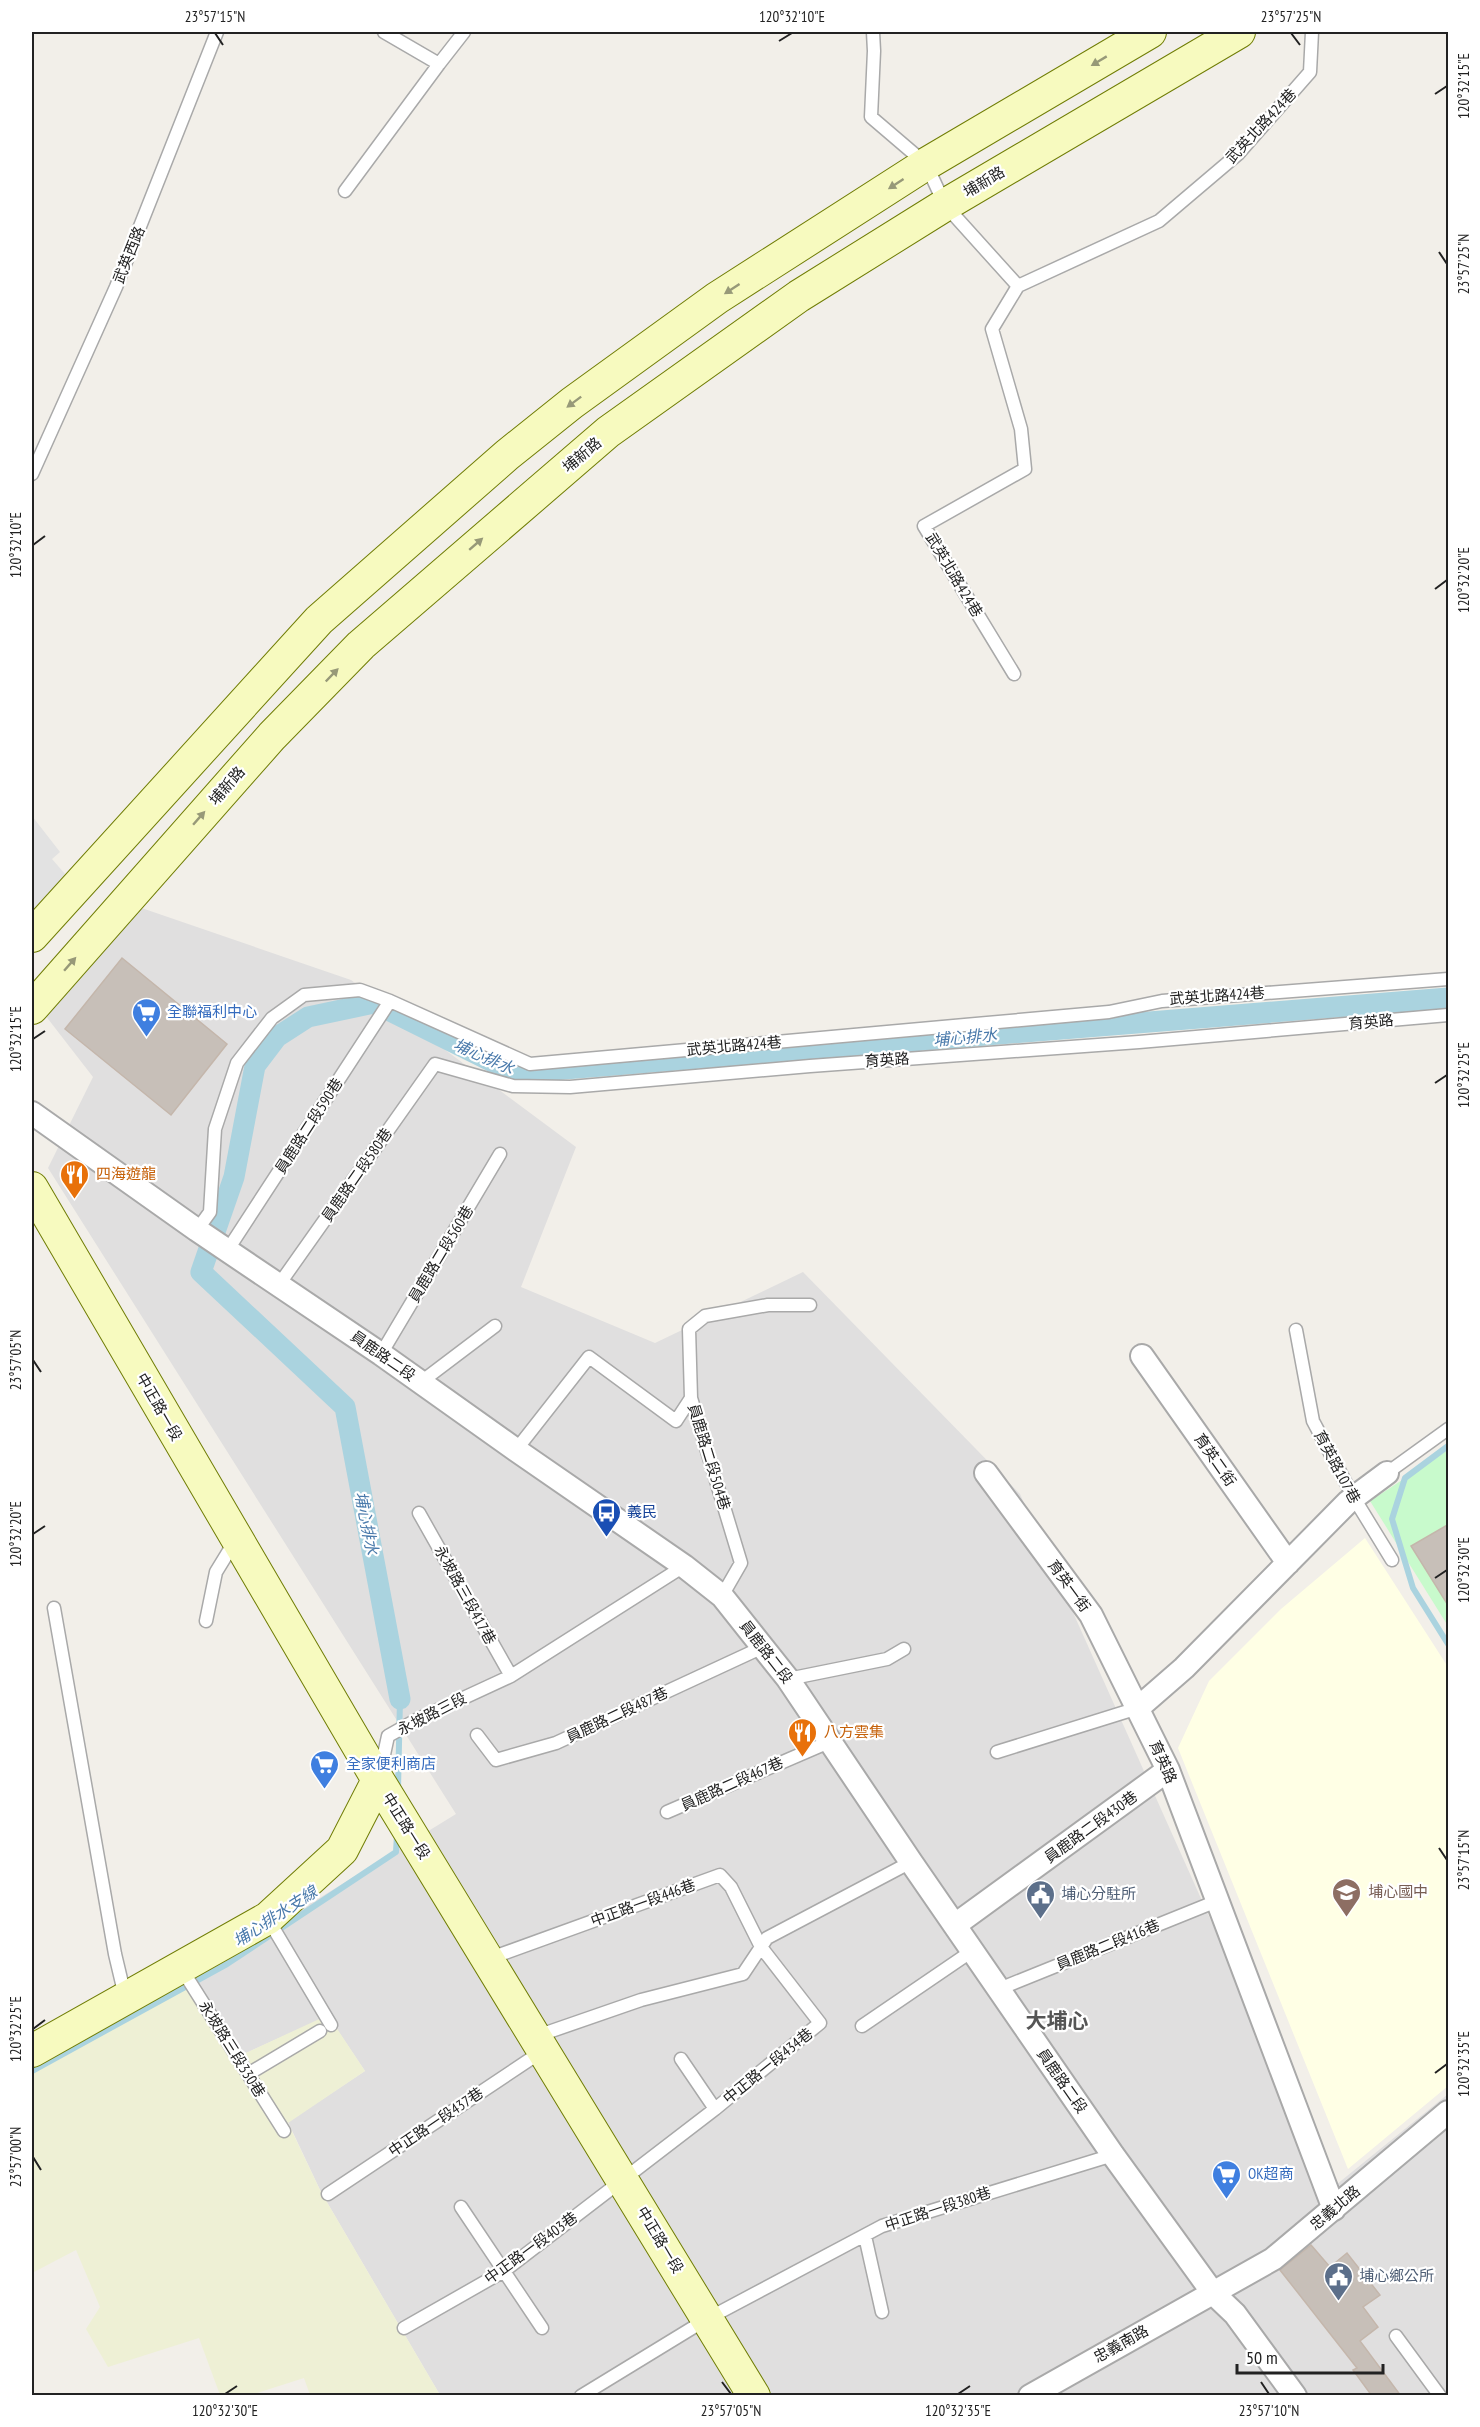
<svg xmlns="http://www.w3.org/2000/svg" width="1480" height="2427" font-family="'PT Sans Narrow','Noto Sans TC',sans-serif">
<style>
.residential{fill:#e0dfdf}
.education{fill:#ffffe5}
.farmland{fill:#eef0d5}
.park{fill:#c8facc}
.parking{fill:#e2e2e2}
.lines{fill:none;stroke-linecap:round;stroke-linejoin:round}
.stream{stroke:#aad3df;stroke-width:6}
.canal{stroke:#aad3df;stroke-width:21}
.building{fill:#c7bfb8;stroke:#c4b6ab;stroke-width:1.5}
.lane-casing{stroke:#a9a9a9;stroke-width:15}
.street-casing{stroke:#a9a9a9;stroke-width:26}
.secondary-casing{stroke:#707d05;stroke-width:34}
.lane{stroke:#fff;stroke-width:12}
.street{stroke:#fff;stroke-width:22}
.secondary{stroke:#f7fabf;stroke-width:32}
.oneway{fill:#979978}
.ticks{fill:none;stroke:#222;stroke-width:2}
.labels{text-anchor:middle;stroke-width:4.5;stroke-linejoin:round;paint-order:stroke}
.street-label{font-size:15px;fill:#222;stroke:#fff}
.shop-label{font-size:15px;fill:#366cbe;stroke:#fff;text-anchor:start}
.food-label{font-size:15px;fill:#c56008;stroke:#fff;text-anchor:start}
.transit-label{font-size:15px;fill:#164399;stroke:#fff;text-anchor:start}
.education-label{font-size:15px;fill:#785e54;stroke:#fff;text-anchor:start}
.service-label{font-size:15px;fill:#4e5e75;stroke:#fff;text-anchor:start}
.water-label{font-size:16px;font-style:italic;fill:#4a7aab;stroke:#fff}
.district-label{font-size:21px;font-weight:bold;fill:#555;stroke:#fff}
.neatline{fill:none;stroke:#222;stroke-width:2}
.ticks-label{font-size:15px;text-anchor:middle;fill:#222}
</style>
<rect width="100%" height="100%" fill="#f2efe9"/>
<path class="residential" d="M127,903L351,980L576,1147L521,1287L655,1343L803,1272L1020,1494L1331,2189L1448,2094V2395H440L321,2192L288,2122L365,2071L328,2016L237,2057L191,1977L456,1814L48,1168L93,1077L45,1015Z"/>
<path class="education" d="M1365,1538L1448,1667V2086L1348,2169L1178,1748L1209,1681L1281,1609Z"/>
<path class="farmland" d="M191,1977L237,2057L328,2015L365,2071L288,2123L321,2192L440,2395H310L304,2378L251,2395H220L199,2338L108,2367L86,2329L100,2307L76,2250L32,2273V2072Z"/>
<path class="park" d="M1448,1450V1626L1370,1501Z"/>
<path class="parking" d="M32,816L60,852L52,859L65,874L32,922Z"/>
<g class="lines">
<path class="stream" d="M1448,1446L1405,1478L1392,1519L1413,1588L1448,1644
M398,1789L400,1699
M32,2071L227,1964L396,1852L397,1835"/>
<path class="canal" d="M400,1699L345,1407L201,1272L234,1177L255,1066L277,1037L308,1017L374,1003L515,1073L1448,998"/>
</g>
<path class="building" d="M122,958L227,1044L171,1115L65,1029Z
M1449,1524V1607L1411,1546Z
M1311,2245L1330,2267L1347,2253L1380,2295L1363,2307L1378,2327L1360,2341L1401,2396H1372L1353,2370L1357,2368L1280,2270Z"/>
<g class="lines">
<defs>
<path id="lane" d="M384,32L439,64L464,32
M873,32L874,51L871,117L926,164L945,205L1018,286L1159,221L1238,154L1310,72L1312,32
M345,191L439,64
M32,474L116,287L217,32
M1014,674L924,526L1025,469L1021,429L992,329L1018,286
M197,1230L210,1212L215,1129L237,1063L272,1018L304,995L360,990L390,1001L530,1064L1109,1012L1162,1001L1448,979
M227,1251L390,1001
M278,1286L435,1064L513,1086L570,1087L810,1066L1139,1042L1448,1015
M1296,1330L1313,1421L1354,1498L1392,1560
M381,1354L500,1154
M421,1382L495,1326
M516,1450L589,1357L676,1421L691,1398
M1387,1473L1448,1429
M419,1513L511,1676
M722,1596L741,1563L691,1398L689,1329L705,1316L768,1305H810
M54,1608L115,1954L125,1996
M206,1621L216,1572L235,1541
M788,1679L887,1659L904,1649
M477,1735L496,1760L556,1743L763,1647
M997,1752L1138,1708
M380,1773L388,1736L418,1719L511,1676L684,1566
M667,1812L829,1742
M268,1919L331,2025
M488,1959L720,1875L731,1887L761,1947L820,2023L715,2109L681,2059
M181,1968L284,2131
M999,1989L1217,1901
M862,2026L972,1951
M537,2036L641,2000L743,1974L767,1938L911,1862
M248,2074L320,2031
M328,2194L544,2050
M461,2207L542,2328
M865,2236L882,2312
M404,2328L504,2271L715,2109
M1396,2336L1440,2396
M581,2396L707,2319L882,2226L1113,2155"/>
<path id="street" d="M32,1113L197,1230L381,1354L516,1450L684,1566L722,1596L788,1679L911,1862L1113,2155L1213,2293L1235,2314L1295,2396
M1142,1356L1288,1563
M986,1473L1091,1615L1168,1770L1334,2209
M1138,1708L1184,1668L1348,1502L1387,1473
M955,1925L1168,1770
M1030,2396L1273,2259L1448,2112"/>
<path id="secondary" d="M32,936L319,620L507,455L572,403L717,298L926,164L1150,32
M32,1008L272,736L361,645L608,432L799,296L945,205L1239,32
M32,1188L378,1780L754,2396
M32,2051L268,1918L342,1850L378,1780"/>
</defs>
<use href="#lane" class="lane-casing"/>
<use href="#street" class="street-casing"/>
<use href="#secondary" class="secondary-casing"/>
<use href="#lane" class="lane"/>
<use href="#street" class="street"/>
<use href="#secondary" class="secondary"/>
</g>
<defs><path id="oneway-solid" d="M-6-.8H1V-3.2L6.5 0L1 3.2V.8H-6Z" transform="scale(1.5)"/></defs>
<g class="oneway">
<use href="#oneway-solid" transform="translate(1099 61) rotate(149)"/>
<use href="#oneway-solid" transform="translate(896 184) rotate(147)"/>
<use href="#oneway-solid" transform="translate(732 289) rotate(147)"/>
<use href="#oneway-solid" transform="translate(574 402) rotate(143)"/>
<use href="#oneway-solid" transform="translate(476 544) rotate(-41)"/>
<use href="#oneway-solid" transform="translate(332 675) rotate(-46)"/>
<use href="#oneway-solid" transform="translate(199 818) rotate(-49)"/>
<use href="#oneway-solid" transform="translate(70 964) rotate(-49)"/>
</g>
<path class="ticks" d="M215,33L223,45M1291,33L1300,45M779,41L792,33M1435,94L1447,86M1439,252L1447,264M33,545L45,536M1435,589L1447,580M33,1039L45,1031M1435,1083L1447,1075M33,1360L41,1372M33,1534L45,1526M1435,1578L1447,1570M1439,1848L1447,1860M33,2029L45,2020M1435,2073L1447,2064M33,2157L41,2170M722,2382L731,2394M1261,2382L1269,2394M225,2394L237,2386M958,2394L970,2386"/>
<defs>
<symbol id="supermarket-pin" viewBox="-11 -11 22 30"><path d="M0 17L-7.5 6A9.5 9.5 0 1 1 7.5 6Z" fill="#3f7fe0" stroke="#fff"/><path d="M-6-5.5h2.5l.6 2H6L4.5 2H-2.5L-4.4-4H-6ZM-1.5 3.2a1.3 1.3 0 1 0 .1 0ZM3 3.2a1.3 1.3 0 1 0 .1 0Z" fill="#fff"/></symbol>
<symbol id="restaurant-pin" viewBox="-11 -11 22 30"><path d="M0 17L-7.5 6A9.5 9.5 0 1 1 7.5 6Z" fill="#e8710a" stroke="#fff"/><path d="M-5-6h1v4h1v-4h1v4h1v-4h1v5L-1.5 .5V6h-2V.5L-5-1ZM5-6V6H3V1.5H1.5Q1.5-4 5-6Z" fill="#fff"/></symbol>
<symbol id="bus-pin" viewBox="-11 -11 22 30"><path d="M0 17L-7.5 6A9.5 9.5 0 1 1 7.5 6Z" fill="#1a4fb4" stroke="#fff"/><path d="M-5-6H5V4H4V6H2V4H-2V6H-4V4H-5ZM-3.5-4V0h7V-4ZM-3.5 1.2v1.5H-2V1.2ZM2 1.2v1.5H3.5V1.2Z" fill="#fff"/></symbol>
<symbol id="school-pin" viewBox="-11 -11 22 30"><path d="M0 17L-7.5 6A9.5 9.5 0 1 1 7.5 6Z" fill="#8d6e63" stroke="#fff"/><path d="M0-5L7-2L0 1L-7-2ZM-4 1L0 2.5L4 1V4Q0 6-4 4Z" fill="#fff"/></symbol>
<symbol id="civic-pin" viewBox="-11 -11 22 30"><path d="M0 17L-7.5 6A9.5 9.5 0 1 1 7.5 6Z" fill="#5c6f8a" stroke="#fff"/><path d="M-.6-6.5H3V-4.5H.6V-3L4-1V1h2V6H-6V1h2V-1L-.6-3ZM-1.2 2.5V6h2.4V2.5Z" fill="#fff"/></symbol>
</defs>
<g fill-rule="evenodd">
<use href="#supermarket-pin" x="130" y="996" width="33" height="45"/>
<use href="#restaurant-pin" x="58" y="1158" width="33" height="45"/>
<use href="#bus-pin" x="590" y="1496" width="33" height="45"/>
<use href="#restaurant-pin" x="786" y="1716" width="33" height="45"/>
<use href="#supermarket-pin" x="308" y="1748" width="33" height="45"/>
<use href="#school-pin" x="1330" y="1876" width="33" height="45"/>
<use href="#civic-pin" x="1024" y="1878" width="33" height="45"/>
<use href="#supermarket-pin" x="1210" y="2158" width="33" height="45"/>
<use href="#civic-pin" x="1322" y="2260" width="33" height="45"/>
</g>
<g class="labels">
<g class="street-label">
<text transform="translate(1261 126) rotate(-47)" y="5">武英北路424巷</text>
<text transform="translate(984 182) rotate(-31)" y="5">埔新路</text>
<text transform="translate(129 255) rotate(-68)" y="5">武英西路</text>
<text transform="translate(582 455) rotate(-40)" y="5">埔新路</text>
<text transform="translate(954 575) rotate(59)" y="5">武英北路424巷</text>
<text transform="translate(227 786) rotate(-49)" y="5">埔新路</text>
<text transform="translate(1217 996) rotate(-4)" y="5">武英北路424巷</text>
<text transform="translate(1371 1022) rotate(-5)" y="5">育英路</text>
<text transform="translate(734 1046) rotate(-5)" y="5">武英北路424巷</text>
<text transform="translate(887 1060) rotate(-4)" y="5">育英路</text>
<text transform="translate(309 1126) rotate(-57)" y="5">員鹿路二段590巷</text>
<text transform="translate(357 1175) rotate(-55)" y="5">員鹿路二段580巷</text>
<text transform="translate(441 1254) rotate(-59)" y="5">員鹿路二段560巷</text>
<text transform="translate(383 1356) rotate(35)" y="5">員鹿路二段</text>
<text transform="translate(159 1407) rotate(60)" y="5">中正路一段</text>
<text transform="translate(709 1457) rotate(73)" y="5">員鹿路二段504巷</text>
<text transform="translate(1215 1460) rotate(55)" y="5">育英二街</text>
<text transform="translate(1337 1467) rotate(62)" y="5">育英路107巷</text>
<text transform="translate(1069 1586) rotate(54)" y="5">育英一街</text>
<text transform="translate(465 1595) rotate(61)" y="5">永坡路三段417巷</text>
<text transform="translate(766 1652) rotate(52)" y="5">員鹿路二段</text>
<text transform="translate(432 1714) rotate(-27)" y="5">永坡路三段</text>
<text transform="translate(617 1715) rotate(-25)" y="5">員鹿路二段487巷</text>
<text transform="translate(1163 1762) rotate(66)" y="5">育英路</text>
<text transform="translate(732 1784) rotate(-24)" y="5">員鹿路二段467巷</text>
<text transform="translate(406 1826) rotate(58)" y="5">中正路一段</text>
<text transform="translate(1091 1827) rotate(-36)" y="5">員鹿路二段430巷</text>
<text transform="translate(643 1903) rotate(-20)" y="5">中正路一段446巷</text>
<text transform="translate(1108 1945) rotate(-22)" y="5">員鹿路二段416巷</text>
<text transform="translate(232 2049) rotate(58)" y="5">永坡路三段330巷</text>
<text transform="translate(768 2066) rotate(-39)" y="5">中正路一段434巷</text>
<text transform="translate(1062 2081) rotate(55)" y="5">員鹿路二段</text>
<text transform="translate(436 2122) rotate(-34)" y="5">中正路一段437巷</text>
<text transform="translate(1335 2208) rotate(-40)" y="5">忠義北路</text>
<text transform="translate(938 2209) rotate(-18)" y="5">中正路一段380巷</text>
<text transform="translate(660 2240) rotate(59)" y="5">中正路一段</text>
<text transform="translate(531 2248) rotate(-36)" y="5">中正路一段403巷</text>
<text transform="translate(1121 2344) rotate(-29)" y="5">忠義南路</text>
</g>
<g class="shop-label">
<text x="167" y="1017">全聯福利中心</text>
<text x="346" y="1769">全家便利商店</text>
<text x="1248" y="2179">OK超商</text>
</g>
<g class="food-label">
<text x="96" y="1179">四海遊龍</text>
<text x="824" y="1737">八方雲集</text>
</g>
<g class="transit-label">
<text x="627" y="1517">義民</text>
</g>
<g class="education-label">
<text x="1368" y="1897">埔心國中</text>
</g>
<g class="service-label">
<text x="1061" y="1899">埔心分駐所</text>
<text x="1359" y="2281">埔心鄉公所</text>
</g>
<g class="water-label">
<text transform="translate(965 1037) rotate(-5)" y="6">埔心排水</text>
<text transform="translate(484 1056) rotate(24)" y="6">埔心排水</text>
<text transform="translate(367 1523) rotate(79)" y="6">埔心排水</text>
<text transform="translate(275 1916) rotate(-33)" y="6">埔心排水支線</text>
</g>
<g class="district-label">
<text x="1057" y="2028">大埔心</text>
</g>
</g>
<rect width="1480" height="2427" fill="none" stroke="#ffffff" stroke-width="66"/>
<path d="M1237 2364v9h146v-9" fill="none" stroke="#222222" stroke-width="3"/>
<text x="1246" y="2364" font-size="18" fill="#222222" stroke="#ffffff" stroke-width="4.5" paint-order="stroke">50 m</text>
<rect x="33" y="33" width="1414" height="2361" class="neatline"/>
<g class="ticks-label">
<text x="215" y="22">23°57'15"N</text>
<text x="792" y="22">120°32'10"E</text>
<text x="1291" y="22">23°57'25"N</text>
<text transform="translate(1464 86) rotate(-90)" y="5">120°32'15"E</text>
<text transform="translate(1464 264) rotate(-90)" y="5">23°57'25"N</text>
<text transform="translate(16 545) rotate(-90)" y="5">120°32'10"E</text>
<text transform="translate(1464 580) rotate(-90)" y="5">120°32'20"E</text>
<text transform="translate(16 1039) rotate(-90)" y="5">120°32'15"E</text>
<text transform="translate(1464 1075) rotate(-90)" y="5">120°32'25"E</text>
<text transform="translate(16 1360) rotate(-90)" y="5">23°57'05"N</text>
<text transform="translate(16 1534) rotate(-90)" y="5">120°32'20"E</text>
<text transform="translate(1464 1570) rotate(-90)" y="5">120°32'30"E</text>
<text transform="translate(1464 1860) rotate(-90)" y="5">23°57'15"N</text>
<text transform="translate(16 2029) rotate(-90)" y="5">120°32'25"E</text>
<text transform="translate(1464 2064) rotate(-90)" y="5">120°32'35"E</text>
<text transform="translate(16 2157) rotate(-90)" y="5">23°57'00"N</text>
<text x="225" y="2416">120°32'30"E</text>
<text x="731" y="2416">23°57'05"N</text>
<text x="958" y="2416">120°32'35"E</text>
<text x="1269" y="2416">23°57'10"N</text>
</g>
</svg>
